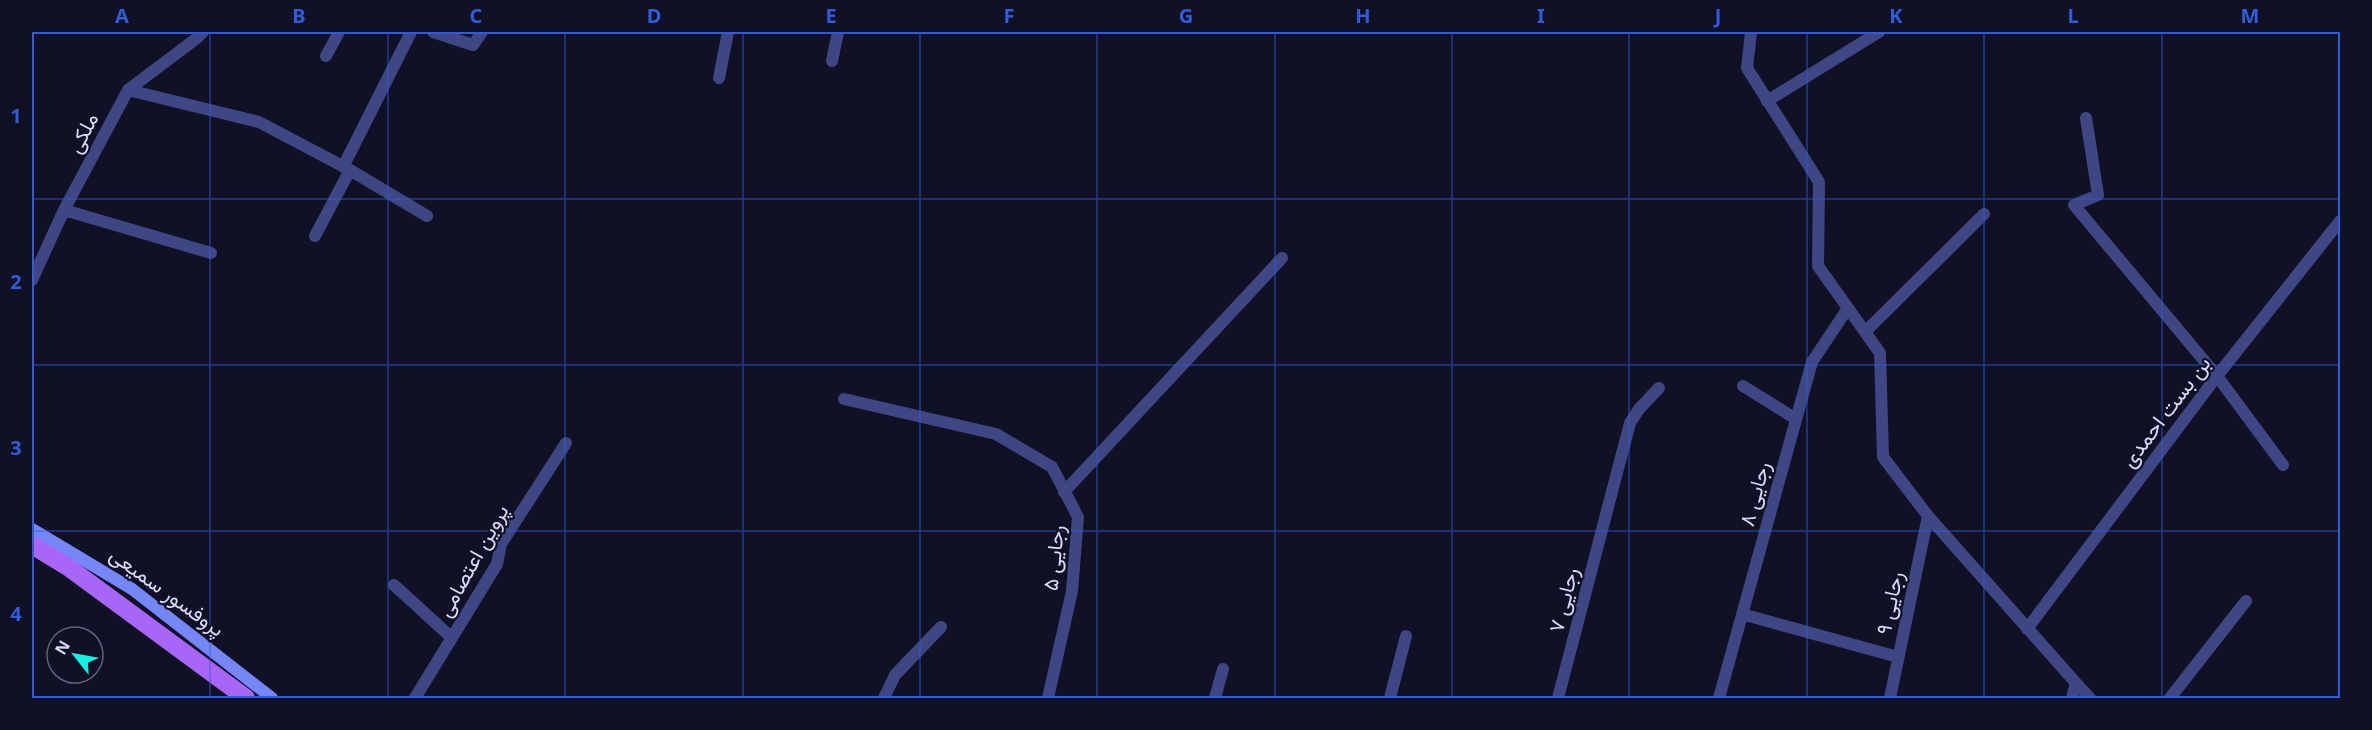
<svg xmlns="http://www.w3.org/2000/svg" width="2372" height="730" font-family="'Noto Sans',Vazirmatn,sans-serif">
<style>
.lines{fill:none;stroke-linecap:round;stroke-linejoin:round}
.street{stroke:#3e4783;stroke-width:12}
.secondary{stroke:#7486f8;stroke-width:12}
.primary{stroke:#a965f7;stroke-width:18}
.grid{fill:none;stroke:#305cdc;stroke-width:1.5;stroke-opacity:0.55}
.labels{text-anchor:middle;stroke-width:4.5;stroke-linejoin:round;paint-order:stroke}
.street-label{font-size:21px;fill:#d8dafd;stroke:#111126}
.neatline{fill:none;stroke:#305cdc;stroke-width:2}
.grid-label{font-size:20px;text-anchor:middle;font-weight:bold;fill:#305cdc}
</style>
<rect width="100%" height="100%" fill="#111126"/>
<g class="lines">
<path class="street" d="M433,32L473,45L482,32
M1751,32L1747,68L1819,182L1818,266L1880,353L1883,457L1928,516L2076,683L2072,698
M326,56L339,32
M832,61L838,32
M719,78L728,32
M128,90L259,122L350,170L427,216
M1767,101L1879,32
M2086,118L2098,195L2074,205L2217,376L2283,465
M343,167L411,32
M64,210L211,253
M315,236L350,170
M32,280L64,210L128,90L197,38L203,32
M1865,332L1984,214
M1743,386L1796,419
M844,399L996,434L1052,467L1078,517L1072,591L1048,698
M1064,492L1282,258
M394,585L452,638
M1742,614L1898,657
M2027,629L2217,376L2340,221
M2076,683L2090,698
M415,698L497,564L501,544L566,443
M884,698L895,675L941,627
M1215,698L1223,669
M1390,698L1406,636
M1558,698L1630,423L1639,409L1659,388
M1719,698L1812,362L1848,308
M1890,698L1928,516
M2170,698L2246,601"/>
<path class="secondary" d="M32,529L132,589L272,698"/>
<path class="primary" d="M32,545L68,567L246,698"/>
</g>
<path class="grid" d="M210,32V698M388,32V698M565,32V698M743,32V698M920,32V698M1097,32V698M1275,32V698M1452,32V698M1629,32V698M1807,32V698M1984,32V698M2162,32V698M32,199H2340M32,365H2340M32,531H2340"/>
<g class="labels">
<g class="street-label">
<text transform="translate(83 133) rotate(-62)" y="7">ملکی</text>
<text transform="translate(2166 412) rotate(-53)" y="7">بن بست احمدی</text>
<text transform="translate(1755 494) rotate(-75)" y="7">رجایی ۸</text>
<text transform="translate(1054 558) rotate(-84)" y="7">رجایی ۵</text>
<text transform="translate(473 561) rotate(-61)" y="7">پروین اعتصامی</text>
<text transform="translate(167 592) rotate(36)" y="7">پروفسور سمیعی</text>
<text transform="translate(1564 600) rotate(-76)" y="7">رجایی ۷</text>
<text transform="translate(1890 603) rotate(-78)" y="7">رجایی ۹</text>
</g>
</g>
<rect width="2372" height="730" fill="none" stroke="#111126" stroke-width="66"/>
<g transform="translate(75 655) rotate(301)"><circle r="28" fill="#111126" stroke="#61617c" stroke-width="1.5"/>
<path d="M0-4.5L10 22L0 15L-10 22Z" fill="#0ef3e5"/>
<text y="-9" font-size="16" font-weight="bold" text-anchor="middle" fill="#d8dafd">N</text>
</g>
<rect x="33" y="33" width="2306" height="664" class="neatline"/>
<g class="grid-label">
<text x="122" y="23">A</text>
<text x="299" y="23">B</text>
<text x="476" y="23">C</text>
<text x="654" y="23">D</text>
<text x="831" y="23">E</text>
<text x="1009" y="23">F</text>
<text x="1186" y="23">G</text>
<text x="1363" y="23">H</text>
<text x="1541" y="23">I</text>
<text x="1718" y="23">J</text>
<text x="1896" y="23">K</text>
<text x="2073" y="23">L</text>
<text x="2250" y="23">M</text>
<text x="16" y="123">1</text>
<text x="16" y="289">2</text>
<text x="16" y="455">3</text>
<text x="16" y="621">4</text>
</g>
</svg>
